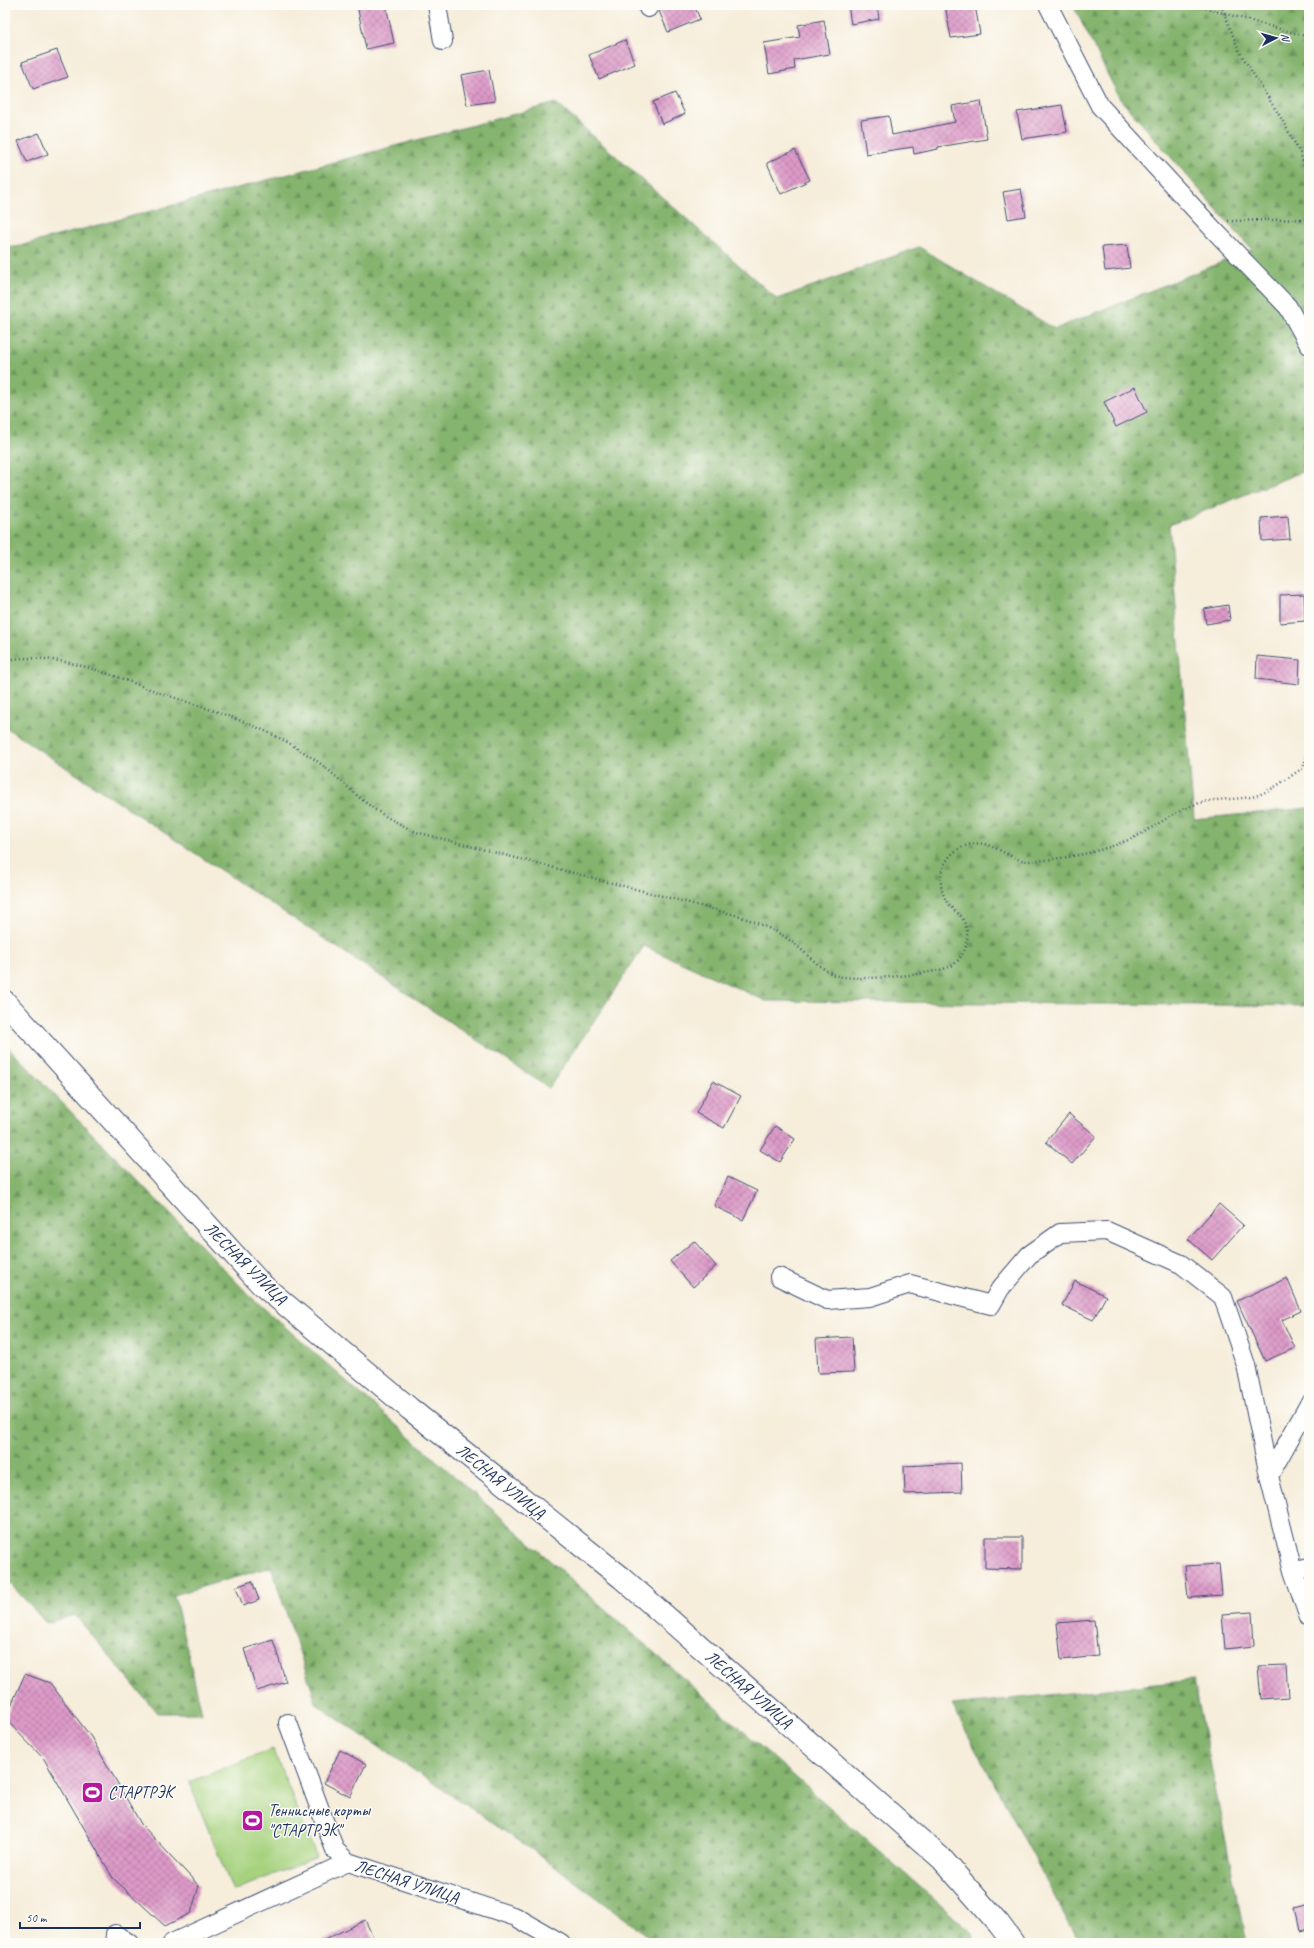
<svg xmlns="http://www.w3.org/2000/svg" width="1314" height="1948" font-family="Caveat,sans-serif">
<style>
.grass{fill:#a6d27e;stroke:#60806e}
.forest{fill:url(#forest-firs);stroke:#507266}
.building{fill:url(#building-cross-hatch)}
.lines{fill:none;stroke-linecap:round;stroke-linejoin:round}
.minor-casing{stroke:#3c4c71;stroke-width:20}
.major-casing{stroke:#3c4c71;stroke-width:24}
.path{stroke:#3c4c71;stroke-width:2.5;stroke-dasharray:1 3;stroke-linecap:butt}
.minor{stroke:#fff;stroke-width:18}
.major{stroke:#fff;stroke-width:22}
.labels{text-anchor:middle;stroke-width:3;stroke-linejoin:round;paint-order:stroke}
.street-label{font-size:17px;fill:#1b2f5e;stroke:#fdfcf7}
.poi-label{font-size:17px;fill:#1b2f5e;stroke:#fdfcf7;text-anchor:start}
</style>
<defs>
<pattern id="forest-firs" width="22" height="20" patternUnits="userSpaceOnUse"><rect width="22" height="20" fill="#84b46d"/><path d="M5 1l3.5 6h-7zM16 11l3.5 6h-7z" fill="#6b935d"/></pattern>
<pattern id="building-cross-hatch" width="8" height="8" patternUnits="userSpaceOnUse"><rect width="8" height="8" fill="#dd9ac8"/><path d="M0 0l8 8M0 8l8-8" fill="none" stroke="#b27ea6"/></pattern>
</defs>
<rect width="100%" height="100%" fill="#fdfcf7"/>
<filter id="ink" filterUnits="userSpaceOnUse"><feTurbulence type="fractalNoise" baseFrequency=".025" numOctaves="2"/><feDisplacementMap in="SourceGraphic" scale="8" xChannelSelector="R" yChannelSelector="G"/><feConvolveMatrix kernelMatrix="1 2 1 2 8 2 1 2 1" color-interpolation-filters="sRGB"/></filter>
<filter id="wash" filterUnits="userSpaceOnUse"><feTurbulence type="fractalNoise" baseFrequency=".012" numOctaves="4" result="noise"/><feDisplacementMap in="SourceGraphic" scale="16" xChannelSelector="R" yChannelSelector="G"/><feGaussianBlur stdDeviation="0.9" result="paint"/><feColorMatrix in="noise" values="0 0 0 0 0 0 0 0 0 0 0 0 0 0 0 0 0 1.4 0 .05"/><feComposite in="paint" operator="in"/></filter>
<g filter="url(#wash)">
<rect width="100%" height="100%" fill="#f6edda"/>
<path class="grass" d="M273,1749L317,1857L233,1891L189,1782Z"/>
<path class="forest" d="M1073,5H1309V469L1169,525L1194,819L1309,808V1006L766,1001L644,946L549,1088L5,727V247H16L556,103L777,299L919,247L1055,329L1252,250L1120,99Z
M5,1044L250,1296L971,1932L977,1943H658L534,1851L317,1705L271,1567L174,1595L202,1713H157L75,1615L46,1623L5,1578Z
M1194,1680L1246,1943H1080L952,1705Z"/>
<g id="blocks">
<path class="building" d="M357,5H386L394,43L366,49Z
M674,5H694L700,19L668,32L659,11Z
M848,5H877L879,19L851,24Z
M945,5H975L980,34L951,38Z
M824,20L830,54L794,60L795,69L769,74L764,43L800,37L798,25Z
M625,40L635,64L599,79L589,55Z
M57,50L68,77L33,89L22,62Z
M489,70L495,101L467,105L461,75Z
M675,93L685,114L662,124L653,102Z
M981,101L987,139L938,147V149L914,154L913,147L866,154L861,120L889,116L892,135L955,122L952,106Z
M1062,105L1067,132L1022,139L1017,112Z
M39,133L48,154L27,162L18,141Z
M795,150L810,180L781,194L767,163Z
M1021,189L1026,216L1008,219L1003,192Z
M1127,245L1130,268L1105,271L1102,247Z
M1135,387L1147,412L1116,427L1104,402Z
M1288,516L1290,539L1262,541L1261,518Z
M1304,594L1305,621L1280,623V595Z
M1228,605L1230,620L1206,624L1204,609Z
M1257,656L1300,660L1299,684L1256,679Z
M713,1081L741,1096L724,1128L696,1113Z
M1069,1114L1096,1136L1072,1164L1046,1142Z
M775,1126L795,1139L780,1162L760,1150Z
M728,1177L757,1191L743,1220L714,1206Z
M1219,1204L1243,1225L1212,1260L1188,1239Z
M694,1241L716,1266L693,1287L670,1261Z
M1287,1278L1301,1311L1282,1320L1295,1348L1265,1361L1237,1301Z
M1075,1281L1106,1296L1093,1320L1062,1305Z
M852,1337L854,1372L818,1373L816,1339Z
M961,1463L962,1492L905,1494L904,1466Z
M985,1537H1022V1569L985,1568Z
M1219,1564L1222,1595L1188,1598L1185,1566Z
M252,1581L259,1600L243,1606L236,1587Z
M1252,1612L1254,1646L1225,1649L1222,1614Z
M1094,1620L1098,1656L1061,1660L1057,1623Z
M273,1640L286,1682L257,1691L244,1649Z
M1287,1666L1289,1697L1261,1699L1258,1667Z
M25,1674L50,1683L91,1737L141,1824L199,1886L191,1913L165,1926L113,1878L44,1759L5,1719Z
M340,1750L366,1764L350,1797L324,1783Z
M1309,1905V1929L1297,1932L1292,1909Z
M365,1920L376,1943H318Z"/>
</g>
</g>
<g filter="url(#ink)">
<use href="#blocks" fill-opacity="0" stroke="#3c4c71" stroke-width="1"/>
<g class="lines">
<defs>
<path id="minor" d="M437,5L443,41
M647,5L648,8
M1048,5L1100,106L1213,229L1288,307L1309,345
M779,1277L827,1300L870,1297L910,1284L991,1305L1000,1289L1029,1255L1060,1233L1107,1231L1181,1264L1223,1297L1246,1365L1269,1476L1293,1571L1309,1617
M1269,1476L1309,1404
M1293,1571L1309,1567
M288,1723L335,1850L348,1862L516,1917L561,1943
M115,1934L129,1943
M172,1943L348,1862"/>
<path id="major" d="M5,1002L261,1284L410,1409L622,1578L942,1859L999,1924L1013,1943"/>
</defs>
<use href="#minor" class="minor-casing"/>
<use href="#major" class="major-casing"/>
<path class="path" d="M1194,5L1309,37
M1221,5L1239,51L1281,118L1301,155L1309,183
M1228,221L1309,219
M5,660C61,651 115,677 166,695C215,711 265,726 308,755C330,769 348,789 369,805C383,816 400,824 416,832L739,916C757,923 777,930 792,942C805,952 819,967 832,974C849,983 938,975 953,965C967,955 972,933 962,918C959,913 953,910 949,905C940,893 938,877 945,863C950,855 958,847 968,845C994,837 1007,863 1034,861C1070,858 1108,851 1141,834C1158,824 1174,813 1193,805C1212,798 1232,800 1251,797C1270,793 1287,778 1303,768L1309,749"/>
<use href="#minor" class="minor"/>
<use href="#major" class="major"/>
</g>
</g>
<defs>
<symbol id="stadium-square" viewBox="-11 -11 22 22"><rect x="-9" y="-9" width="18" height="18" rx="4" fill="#b5179e" stroke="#fdfcf7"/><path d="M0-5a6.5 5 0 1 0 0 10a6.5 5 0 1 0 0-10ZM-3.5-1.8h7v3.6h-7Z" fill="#fff"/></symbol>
</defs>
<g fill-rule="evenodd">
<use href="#stadium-square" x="80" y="1780" width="25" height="25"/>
<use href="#stadium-square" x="240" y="1808" width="25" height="25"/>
</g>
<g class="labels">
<g class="street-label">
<text transform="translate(246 1263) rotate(45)" y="6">ЛЕСНАЯ УЛИЦА</text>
<text transform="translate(501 1481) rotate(39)" y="6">ЛЕСНАЯ УЛИЦА</text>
<text transform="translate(749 1689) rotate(41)" y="6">ЛЕСНАЯ УЛИЦА</text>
<text transform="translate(407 1881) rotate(18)" y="6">ЛЕСНАЯ УЛИЦА</text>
</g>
<g class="poi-label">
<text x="108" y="1798">СТАРТРЭК</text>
<text x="268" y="1816">Теннисные корты<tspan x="268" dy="20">"СТАРТРЭК"</tspan></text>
</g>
</g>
<rect width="1314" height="1948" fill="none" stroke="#fdfcf7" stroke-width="20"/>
<g transform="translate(1276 38) rotate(84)" stroke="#fdfcf7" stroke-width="3" paint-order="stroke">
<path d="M0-3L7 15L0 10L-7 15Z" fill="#1b2f5e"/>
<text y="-6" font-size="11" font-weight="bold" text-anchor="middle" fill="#1b2f5e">N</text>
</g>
<path d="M20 1922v6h120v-6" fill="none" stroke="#1b2f5e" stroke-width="2"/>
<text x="26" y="1922" font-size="12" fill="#1b2f5e" stroke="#fdfcf7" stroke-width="3" paint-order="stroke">50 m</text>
</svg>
